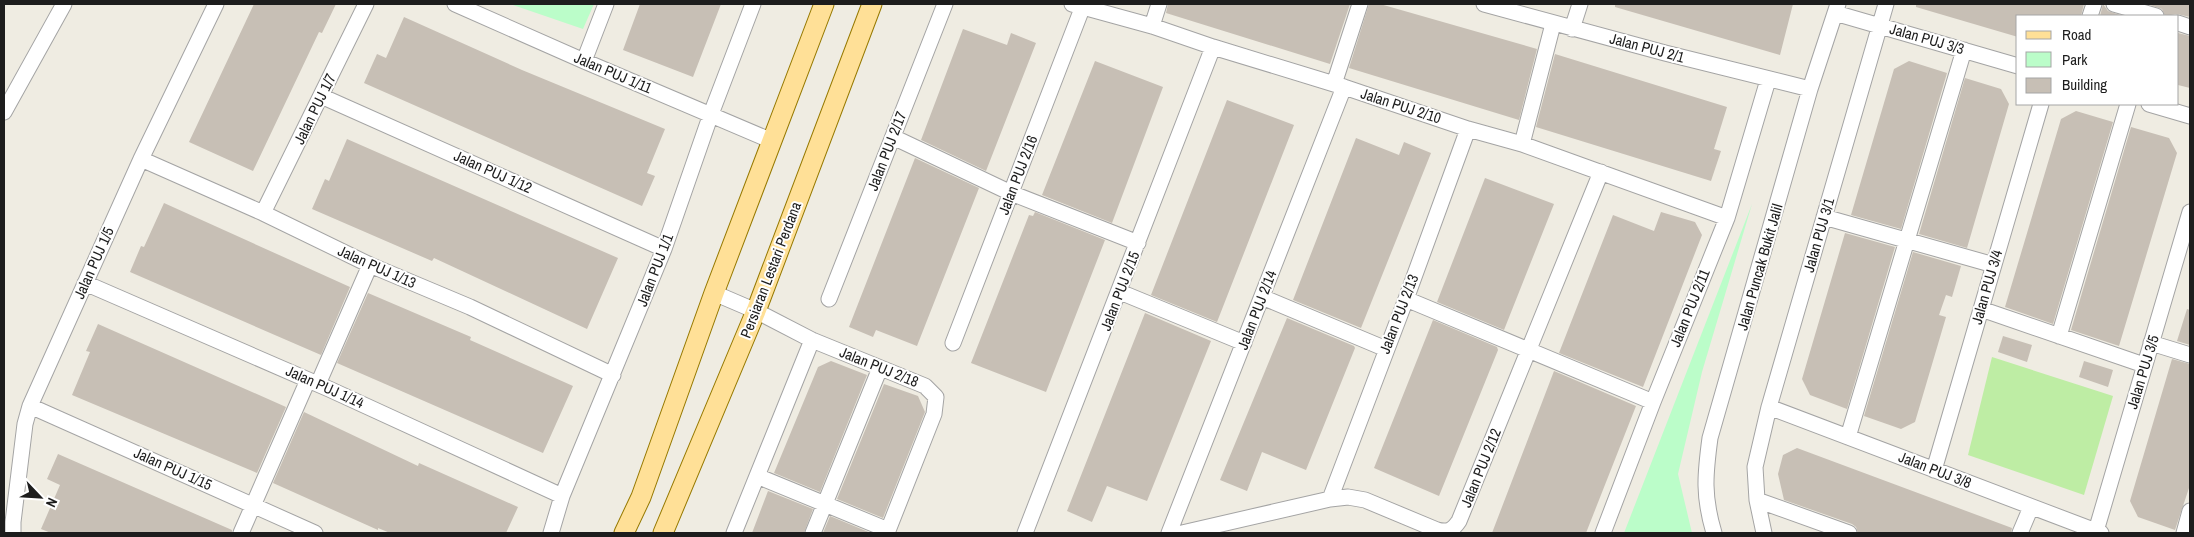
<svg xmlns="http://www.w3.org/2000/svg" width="2194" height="537" font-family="'Archivo Narrow',sans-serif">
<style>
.grass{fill:#beeda4}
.park{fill:#bbfdc9}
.building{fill:#c7bfb5}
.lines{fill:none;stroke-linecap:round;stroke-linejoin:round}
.minor-casing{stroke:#a4a4a4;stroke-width:17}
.major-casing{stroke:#967900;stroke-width:21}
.minor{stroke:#fff;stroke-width:15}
.major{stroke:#ffe097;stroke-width:19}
.labels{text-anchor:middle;stroke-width:4;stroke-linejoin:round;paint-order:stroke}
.street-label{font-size:15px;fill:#1d1d1d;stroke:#fff}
</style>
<rect width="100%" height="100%" fill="#efece2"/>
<path class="grass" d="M1992,357L2113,396L2084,495L1968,455Z"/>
<path class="park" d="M510,4H594L583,29Z
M1752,204L1702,372L1678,474L1692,533H1624Z"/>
<path class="building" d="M254,4H336L322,33L319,32L253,171L189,142Z
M640,4H721L693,77L623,50Z
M1168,4H1350L1330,64L1166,13Z
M1369,4H1380L1537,49L1519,120L1349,68Z
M1615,4H1793L1780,55L1615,7Z
M1916,4H2084L2081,16H2018V37L1916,7Z
M2103,4L2108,11L2123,16H2100Z
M2147,4H2190V17L2177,14L2165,16L2162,9Z
M404,17L522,70L665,129L647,173L655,176L642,206L364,83L377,54L386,58Z
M963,29L1007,45L1011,33L1036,43L986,171L921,140Z
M2178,33L2190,36V88L2178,85Z
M1555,54L1727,107L1714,149L1721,151L1711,181L1536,127Z
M1095,61L1163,87L1112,223L1042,195Z
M1909,61L1947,73L1901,229L1851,215L1894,69Z
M1965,78L2001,89L2009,104L1967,248L1919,234Z
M1227,100L1294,125L1217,322L1151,295Z
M2076,111L2113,122L2053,324L2005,307L2061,119Z
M2131,127L2169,138L2177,153L2119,346L2071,330Z
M1356,138L1399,155L1404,142L1431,153L1361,328L1293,300Z
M347,139L618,258L587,329L434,258L432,261L312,209L325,179L329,181Z
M915,158L979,188L917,346L876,330L873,337L849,327Z
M1485,178L1554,204L1504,330L1437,302Z
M164,203L350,287L321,355L130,272L141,246L144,247Z
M1035,212L1105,240L1046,392L971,363L1029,215L1033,216Z
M1661,212L1695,222L1702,235L1643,387L1559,353L1613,215L1654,231Z
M1845,233L1895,247L1847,409L1810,395L1802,379Z
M1913,252L1961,266L1952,297L1946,295L1939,315L1946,317L1915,422L1901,429L1864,416Z
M368,293L471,337L470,340L573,386L543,453L337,363Z
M2187,309L2190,310V345L2177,341Z
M1145,313L1211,341L1147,501L1107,486L1092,522L1067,511Z
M1287,318L1354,346L1355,348L1306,470L1262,452L1247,491L1220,480Z
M1433,320L1497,347L1498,350L1439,496L1374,468Z
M98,324L286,407L257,473L72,395L90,352L86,351Z
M2003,336L2032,345L2027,362L1998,352Z
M2172,359L2190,364V485L2175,530L2138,517L2130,501Z
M831,361L867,375L820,492L774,473L818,367Z
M2084,361L2113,370L2108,387L2079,377Z
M1554,371L1636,406L1586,533H1492Z
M884,384L918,396L925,412L883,518L837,499Z
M304,412L418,466L419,463L518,507L506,533H390L378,528V530L273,483Z
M1797,448L2012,528L2011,533H1858L1856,527L1852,524L1784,500L1778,474L1783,455Z
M58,454L232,530V533H51L41,529L60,485L47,479Z
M768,491L813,509L804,533H752Z
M830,516L871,533H823Z"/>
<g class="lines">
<defs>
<path id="minor" d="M455,4L584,61L772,141
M1072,4L1152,26L1213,47L1344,87L1468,129L1522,144L1727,218
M1484,4L1665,53L1810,89
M2114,4L2156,16
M1835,13L2018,66
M2090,16L2094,4
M2178,23L2190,27
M1152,26L1159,4
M1572,29L1580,4
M584,61L606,4
M1334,84L1360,4
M321,96L664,249
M2149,104L2190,116
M4,112L64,4
M893,137L1011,193L1138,243
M1522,144L1553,24
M141,159L263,213L370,265L470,307L613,375
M263,213L366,4
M1824,217L1994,265
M85,283L329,389L562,496
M1120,292L1244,343
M714,293L756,311L812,340L925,386L936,397L934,414L887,533
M1262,297L1386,349
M829,299L945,4
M1406,299L1653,402
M1981,309L2144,365
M2059,336L2128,104
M953,343L1083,6
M2151,343L2190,355
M318,384L370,265
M30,406L315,533
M1769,407L2101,533
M1848,437L1964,50
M1934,470L2041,104
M757,476L888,530
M1330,499L1406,299L1468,129
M1757,500L1849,533
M2096,531L2190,212
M13,533V522L25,424L30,406L141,159L216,4
M241,533L308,380
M551,533L562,496L664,249L711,114L753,4
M734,533L812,340
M813,533L880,368
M1025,533L1213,47
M1169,533L1344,87
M1182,533L1330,499L1348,497L1365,500L1437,530C1448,533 1453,530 1459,521L1601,172
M1603,533L1653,402L1727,218L1768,80
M1714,533C1703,496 1705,475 1710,438L1810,89L1838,4
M1764,533L1757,500L1755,467L1769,407L1886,4
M2020,533L2031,507
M2184,533L2190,511"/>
<path id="major" d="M624,533L641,497L714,293L824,4
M663,533L756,311L872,4"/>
</defs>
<use href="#minor" class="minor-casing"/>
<use href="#major" class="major-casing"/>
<use href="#minor" class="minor"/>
<use href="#major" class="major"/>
</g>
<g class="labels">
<g class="street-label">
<text transform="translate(1927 39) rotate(16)" y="5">Jalan PUJ 3/3</text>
<text transform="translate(1647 48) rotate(15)" y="5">Jalan PUJ 2/1</text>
<text transform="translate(613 73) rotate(23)" y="5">Jalan PUJ 1/11</text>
<text transform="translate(1401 106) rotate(18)" y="5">Jalan PUJ 2/10</text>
<text transform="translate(315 109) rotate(-64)" y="5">Jalan PUJ 1/7</text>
<text transform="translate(887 151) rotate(-69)" y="5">Jalan PUJ 2/17</text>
<text transform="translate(493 172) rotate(24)" y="5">Jalan PUJ 1/12</text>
<text transform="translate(1018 175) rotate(-69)" y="5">Jalan PUJ 2/16</text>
<text transform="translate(1819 235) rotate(-74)" y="5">Jalan PUJ 3/1</text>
<text transform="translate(94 263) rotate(-66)" y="5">Jalan PUJ 1/5</text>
<text transform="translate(377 267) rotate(24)" y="5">Jalan PUJ 1/13</text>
<text transform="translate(1760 267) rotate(-74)" y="5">Jalan Puncak Bukit Jalil</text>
<text transform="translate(655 270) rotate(-69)" y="5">Jalan PUJ 1/1</text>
<text transform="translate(771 270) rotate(-69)" y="5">Persiaran Lestari Perdana</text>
<text transform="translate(1987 287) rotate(-74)" y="5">Jalan PUJ 3/4</text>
<text transform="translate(1120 291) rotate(-69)" y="5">Jalan PUJ 2/15</text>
<text transform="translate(1690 308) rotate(-68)" y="5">Jalan PUJ 2/11</text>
<text transform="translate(1257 310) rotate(-69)" y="5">Jalan PUJ 2/14</text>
<text transform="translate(1399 314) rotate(-69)" y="5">Jalan PUJ 2/13</text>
<text transform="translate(879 367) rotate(22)" y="5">Jalan PUJ 2/18</text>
<text transform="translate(2143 372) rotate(-73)" y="5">Jalan PUJ 3/5</text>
<text transform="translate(325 387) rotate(24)" y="5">Jalan PUJ 1/14</text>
<text transform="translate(1481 468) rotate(-68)" y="5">Jalan PUJ 2/12</text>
<text transform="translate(173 469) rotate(24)" y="5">Jalan PUJ 1/15</text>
<text transform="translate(1935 470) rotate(21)" y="5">Jalan PUJ 3/8</text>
</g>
</g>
<rect width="2194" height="537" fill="none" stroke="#1d1d1d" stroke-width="10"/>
<rect x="2016" y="15" width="162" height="90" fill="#ffffff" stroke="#a5a5a5"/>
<rect x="2026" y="31" width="25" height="8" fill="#ffe097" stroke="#a5a5a5"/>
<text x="2062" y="40" font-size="15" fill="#1d1d1d">Road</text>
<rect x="2026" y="52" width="25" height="15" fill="#bbfdc9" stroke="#a5a5a5"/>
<text x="2062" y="65" font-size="15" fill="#1d1d1d">Park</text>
<rect x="2026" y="78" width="25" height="15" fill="#c7bfb5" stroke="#a5a5a5"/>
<text x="2062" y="90" font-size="15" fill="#1d1d1d">Building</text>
<g transform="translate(40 497) rotate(115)" stroke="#ffffff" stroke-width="4" paint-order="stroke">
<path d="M0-4L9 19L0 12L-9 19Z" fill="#1d1d1d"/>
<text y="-8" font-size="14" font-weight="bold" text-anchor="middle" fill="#1d1d1d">N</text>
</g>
</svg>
